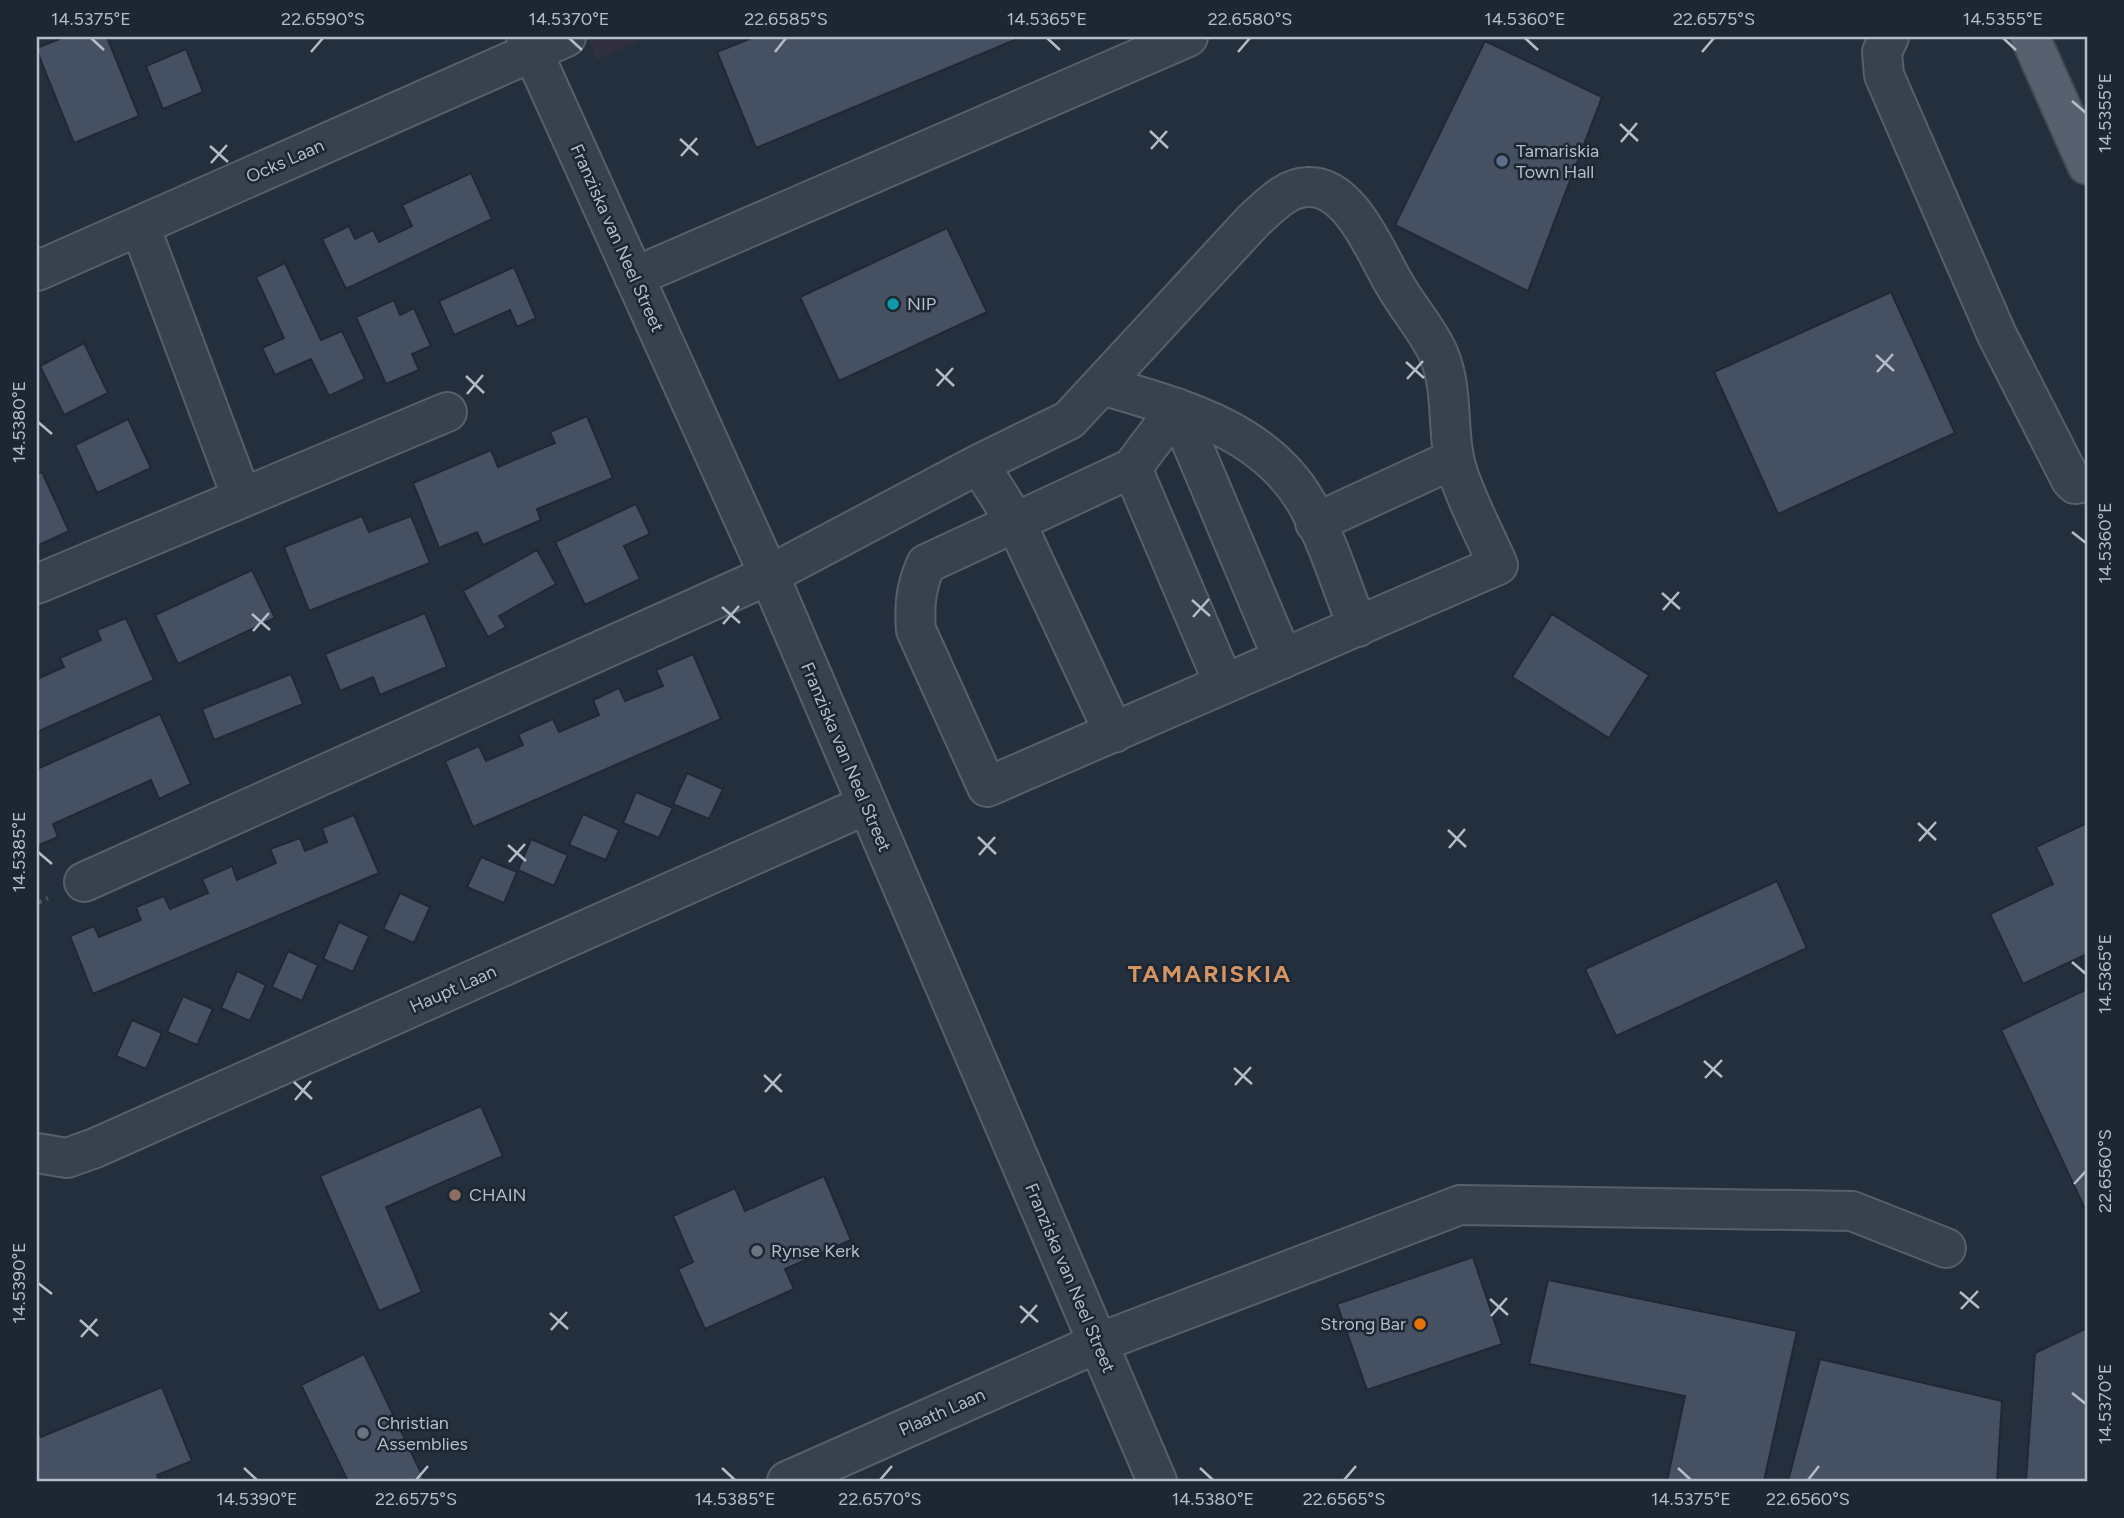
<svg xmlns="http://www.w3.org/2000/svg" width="2124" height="1518" font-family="Figtree,sans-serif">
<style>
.medical{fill:#32303f}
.building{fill:#455162;stroke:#1f2835;stroke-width:2}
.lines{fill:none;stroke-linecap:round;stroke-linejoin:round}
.minor-casing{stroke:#565f6c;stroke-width:42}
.major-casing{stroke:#414a57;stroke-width:42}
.path{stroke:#44595c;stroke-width:4.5;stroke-dasharray:5 5;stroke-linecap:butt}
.minor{stroke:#38414e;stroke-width:38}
.major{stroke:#56606e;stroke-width:38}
.ticks{fill:none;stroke:#b4bcc9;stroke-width:2.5}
.service-dot{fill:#5c6f8a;stroke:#1d2633;stroke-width:2.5}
.culture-dot{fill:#0f9aa8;stroke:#1d2633;stroke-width:2.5}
.education-dot{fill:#8d6e63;stroke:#1d2633;stroke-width:2.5}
.worship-dot{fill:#6b7280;stroke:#1d2633;stroke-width:2.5}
.food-dot{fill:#e8710a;stroke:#1d2633;stroke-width:2.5}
.labels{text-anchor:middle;stroke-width:5;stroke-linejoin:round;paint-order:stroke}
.poi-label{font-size:18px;fill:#b4bcc9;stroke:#1d2633;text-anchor:start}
.street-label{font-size:18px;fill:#b4bcc9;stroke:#1d2633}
.district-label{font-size:24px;font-weight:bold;letter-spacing:2px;fill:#d59563;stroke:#1d2633}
.neatline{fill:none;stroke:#b4bcc9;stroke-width:2.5}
.ticks-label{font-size:18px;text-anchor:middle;fill:#b4bcc9}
</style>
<rect width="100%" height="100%" fill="#242f3e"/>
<path class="medical" d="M588,37H647L597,59Z"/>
<path class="building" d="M64,37H107L139,116L74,143L37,51V48Z
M754,37H1022L756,148L717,52Z
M1485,41L1602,97L1528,291L1395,225Z
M186,49L203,92L163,109L146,66Z
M471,173L492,219L346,289L322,239L349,226L355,239L373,230L379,242L412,226L402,205Z
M947,228L987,312L839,381L800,297Z
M285,263L321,340L342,331L365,379L329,396L311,359L275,375L262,348L284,338L256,277Z
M514,267L536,318L517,327L510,310L454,335L439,301Z
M1891,292L1955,433L1778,514L1714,372Z
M394,300L400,315L414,308L431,346L412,354L419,370L386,384L356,317Z
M84,343L108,393L64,415L40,366Z
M587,416L613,478L537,509L541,520L483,545L477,532L439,548L413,483L491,450L498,467L555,443L550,432Z
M128,419L151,468L97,493L75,445Z
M42,472L69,531L37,546V474Z
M636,504L650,534L624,546L640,579L585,605L555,542Z
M362,516L369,532L411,516L430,563L309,611L284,547Z
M537,550L556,584L499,616L506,627L488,637L463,591Z
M252,570L275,618L178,664L155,615Z
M425,613L447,667L380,695L373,677L340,691L325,654Z
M1552,614L1649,675L1609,738L1512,677Z
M126,618L154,680L37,732V679L64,667L60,658L101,640L97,630Z
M693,654L721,719L473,827L445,761L479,746L486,761L523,745L518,734L553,719L559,732L599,715L593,700L619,688L625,701L663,686L656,670Z
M291,674L303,704L214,740L202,709Z
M160,714L191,784L159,799L151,780L53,824L58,837L37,846V769Z
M687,773L723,789L709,819L673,804Z
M636,792L673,808L659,838L623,823Z
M583,814L619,830L606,860L569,845Z
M354,815L379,873L93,994L70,936L94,926L99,937L141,920L136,907L164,896L170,909L208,893L202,879L232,866L237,880L276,863L270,849L300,838L305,851L327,842L322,828Z
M2087,823V954L2023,984L1990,914L2053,884L2036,847Z
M531,839L568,855L554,886L518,870Z
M481,857L517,872L504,903L467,887Z
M1777,881L1807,948L1616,1036L1585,969Z
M400,893L430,907L414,943L383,929Z
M339,922L369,936L353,972L323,959Z
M288,951L318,965L302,1001L272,987Z
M237,971L266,985L250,1021L221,1008Z
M2087,989V1213L2001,1030Z
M183,996L213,1009L197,1045L167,1032Z
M132,1020L162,1033L146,1069L116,1056Z
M481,1106L503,1156L386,1207L422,1292L379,1311L320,1176Z
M824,1176L851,1240L785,1269L794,1289L705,1329L678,1269L693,1262L673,1216L735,1188L745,1211Z
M1473,1257L1502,1344L1367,1390L1337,1304Z
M1548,1280L1797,1331L1764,1481H1667L1685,1396L1529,1364Z
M2087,1328V1481H2026L2035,1353Z
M364,1354L425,1481H348L301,1385Z
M1820,1359L2002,1401L1997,1481H1788Z
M162,1387L192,1461L157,1475L159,1481H37V1427L41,1437Z"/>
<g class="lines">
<defs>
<path id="minor" d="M526,37L769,575L1157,1481
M1889,37L1882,52L1884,75L1997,335L2071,480L2075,484L2087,482
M140,226L242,498
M37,271L566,37
M634,277L1188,37
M1102,385C1178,408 1263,428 1306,502C1328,540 1341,586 1358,627
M1177,408L1132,468L1224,684
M1177,408L1283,659
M979,464L1016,523L1114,733
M1315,523L1454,459
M37,584L447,412
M84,882L769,575L979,464L1069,420L1254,220C1269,207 1285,188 1307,187C1351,184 1377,256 1395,285C1408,308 1427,329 1438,353C1455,391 1445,433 1458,473C1468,504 1485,535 1498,565L987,787L916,630C914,605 916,587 926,564L1132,468
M37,1153L67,1158L95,1148L866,805
M787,1481L1098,1343L1460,1205L1852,1211L1946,1248"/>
<path id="major" d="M2030,37L2087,165"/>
</defs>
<use href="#minor" class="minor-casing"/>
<use href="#major" class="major-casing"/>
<path class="path" d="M37,903L48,898"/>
<use href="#minor" class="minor"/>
<use href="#major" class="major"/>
</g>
<path class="ticks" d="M91,38L104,50M569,38L582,50M1047,38L1060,50M1525,38L1538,50M2003,38L2016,50M311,52L323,38M775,52L786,38M1238,52L1250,38M1702,52L1714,38M2072,101L2086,113M1620,124L1638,141M1150,131L1168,148M680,139L698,155M1621,142L1637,123M210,146L228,162M1151,149L1167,131M681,156L697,138M211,163L227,145M1876,355L1894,371M1406,362L1424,378M936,369L954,386M1877,372L1893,354M466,376L484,393M1407,379L1423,361M937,386L953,368M467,394L483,375M38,422L52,434M2072,532L2086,543M1662,593L1680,609M1192,600L1210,616M722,607L740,623M1663,610L1679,592M252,614L270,630M1193,617L1209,599M723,624L739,606M253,631L269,613M1918,823L1936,840M1448,830L1466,847M978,837L996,854M1919,841L1936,822M508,845L526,861M1449,848L1465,829M38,852L52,864M979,855L995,837M509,862L525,844M2072,962L2086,974M1704,1061L1722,1077M1234,1068L1252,1084M764,1075L782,1092M1705,1078L1722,1060M294,1082L312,1099M1235,1085L1251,1067M765,1092L781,1074M295,1100L311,1081M2074,1184L2086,1171M38,1283L52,1294M1960,1292L1979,1308M1490,1299L1508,1315M1020,1306L1038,1322M1961,1309L1978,1291M550,1313L568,1329M1491,1316L1507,1298M80,1320L98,1336M1021,1323L1037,1305M551,1330L567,1312M81,1337L97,1319M2072,1393L2086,1404M244,1468L257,1480M722,1468L735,1480M1200,1468L1213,1480M1678,1468L1691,1480M416,1480L428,1466M880,1480L892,1466M1344,1480L1356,1466M1808,1480L1819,1466"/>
<circle class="service-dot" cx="1502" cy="161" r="7"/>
<circle class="culture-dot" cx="893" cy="304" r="7"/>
<circle class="education-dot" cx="455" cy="1195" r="7"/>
<g class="worship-dot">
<circle cx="757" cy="1251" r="7"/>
<circle cx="363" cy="1433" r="7"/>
</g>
<circle class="food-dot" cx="1420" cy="1324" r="7"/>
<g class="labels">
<g class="poi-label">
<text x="1516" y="157">Tamariskia<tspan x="1516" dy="21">Town Hall</tspan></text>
<text x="907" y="310">NIP</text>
<text x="469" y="1201">CHAIN</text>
<text x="771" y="1257">Rynse Kerk</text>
<text x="1406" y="1330" text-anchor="end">Strong Bar</text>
<text x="377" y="1429">Christian<tspan x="377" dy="21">Assemblies</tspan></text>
</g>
<g class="street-label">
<text transform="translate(285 161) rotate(-24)" y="6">Ocks Laan</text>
<text transform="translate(617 238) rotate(66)" y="6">Franziska van Neel Street</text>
<text transform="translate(846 757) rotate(67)" y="6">Franziska van Neel Street</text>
<text transform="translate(453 989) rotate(-24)" y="6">Haupt Laan</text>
<text transform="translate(1070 1278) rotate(67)" y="6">Franziska van Neel Street</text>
<text transform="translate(942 1412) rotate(-24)" y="6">Plaath Laan</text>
</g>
<g class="district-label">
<text x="1210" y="982">TAMARISKIA</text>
</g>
</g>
<rect width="2124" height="1518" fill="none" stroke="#1d2633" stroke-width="77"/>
<rect x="38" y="38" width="2048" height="1442" class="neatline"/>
<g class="ticks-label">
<text x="91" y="25">14.5375°E</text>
<text x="323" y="25">22.6590°S</text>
<text x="569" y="25">14.5370°E</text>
<text x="786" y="25">22.6585°S</text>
<text x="1047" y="25">14.5365°E</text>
<text x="1250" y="25">22.6580°S</text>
<text x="1525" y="25">14.5360°E</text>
<text x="1714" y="25">22.6575°S</text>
<text x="2003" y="25">14.5355°E</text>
<text transform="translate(2105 113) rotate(-90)" y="6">14.5355°E</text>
<text transform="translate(19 422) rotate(-90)" y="6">14.5380°E</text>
<text transform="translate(2105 543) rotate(-90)" y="6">14.5360°E</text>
<text transform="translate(19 852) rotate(-90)" y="6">14.5385°E</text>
<text transform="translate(2105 974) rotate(-90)" y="6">14.5365°E</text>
<text transform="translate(2105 1171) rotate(-90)" y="6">22.6560°S</text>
<text transform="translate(19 1283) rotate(-90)" y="6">14.5390°E</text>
<text transform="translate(2105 1404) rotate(-90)" y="6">14.5370°E</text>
<text x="257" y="1505">14.5390°E</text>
<text x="416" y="1505">22.6575°S</text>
<text x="735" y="1505">14.5385°E</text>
<text x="880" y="1505">22.6570°S</text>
<text x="1213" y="1505">14.5380°E</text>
<text x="1344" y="1505">22.6565°S</text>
<text x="1691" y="1505">14.5375°E</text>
<text x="1808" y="1505">22.6560°S</text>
</g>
</svg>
